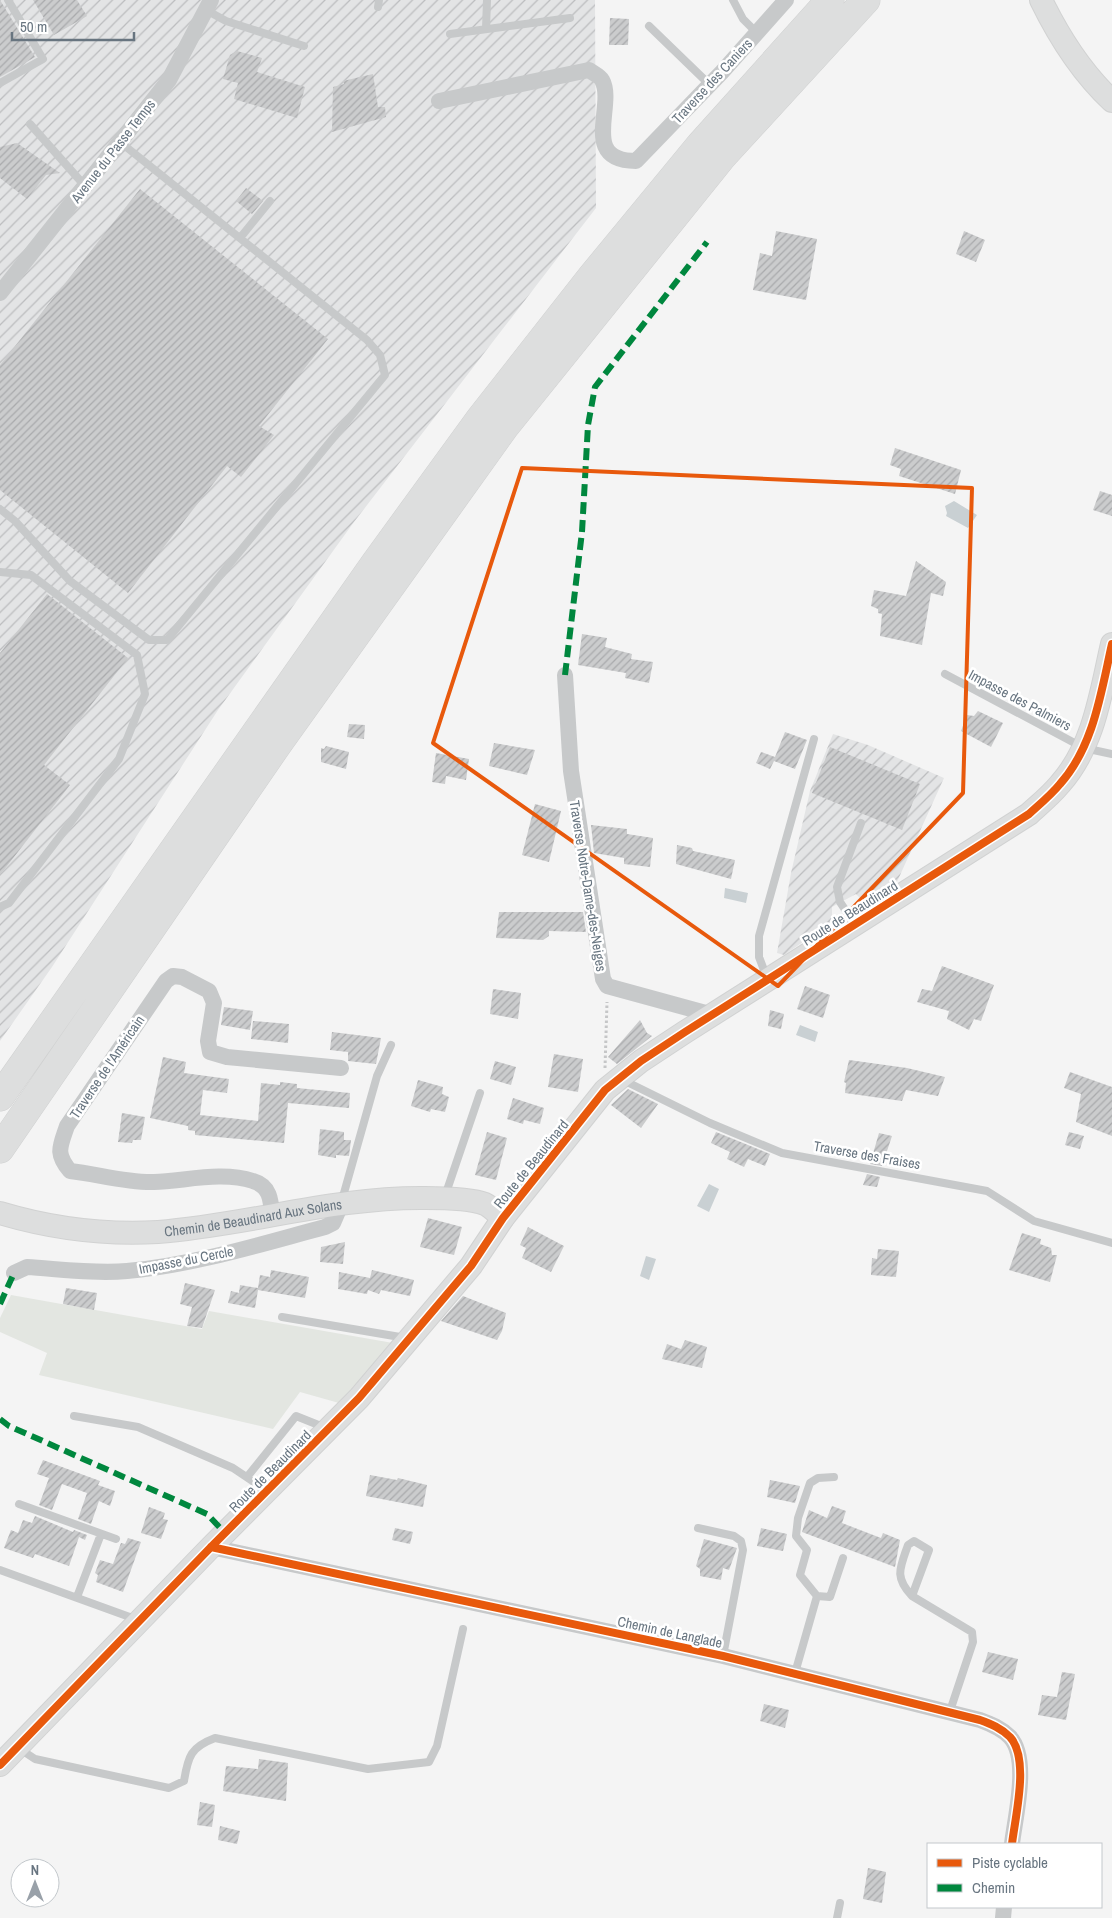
<svg xmlns="http://www.w3.org/2000/svg" width="1112" height="1918" font-family="'Archivo Narrow',sans-serif">
<style>
.industrial{fill:url(#industrial-furrows)}
.pitch{fill:#e3e6e1}
.water{fill:#c9d0d3}
.building{fill:url(#building-hatch)}
.lines{fill:none;stroke-linecap:round;stroke-linejoin:round}
.secondary-casing{stroke:#d1d2d2;stroke-width:24}
.highway-casing{stroke:#d0d1d1;stroke-width:29}
.path{stroke:#c5c6c7;stroke-width:3;stroke-dasharray:2.5 2.5;stroke-linecap:butt}
.lane{stroke:#c7c9ca;stroke-width:8}
.street{stroke:#c7c9ca;stroke-width:16}
.secondary{stroke:#dddede;stroke-width:22}
.highway{stroke:#dddede;stroke-width:28}
.quiet{stroke:#00873e;stroke-width:6;stroke-dasharray:12 6;stroke-linecap:butt}
.cycleway-casing{stroke:#fff;stroke-width:11}
.cycleway{stroke:#e8590c;stroke-width:8}
.marked{fill:none;stroke:#e8590c;stroke-width:4;stroke-linejoin:round}
.labels{text-anchor:middle;stroke-width:5;stroke-linejoin:round;paint-order:stroke}
.street-label{font-size:14px;fill:#687580;stroke:#fff}
</style>
<defs>
<pattern id="industrial-furrows" width="10" height="10" patternUnits="userSpaceOnUse" patternTransform="scale(1.25)"><rect width="10" height="10" fill="#e3e4e5"/><path d="M-1 1l2-2M0 10L10 0M9 11l2-2" fill="none" stroke="#bcbdbf"/></pattern>
<pattern id="building-hatch" width="6" height="6" patternUnits="userSpaceOnUse" patternTransform="scale(1.25)"><rect width="6" height="6" fill="#cbcccd"/><path d="M-1 1l2-2M0 6l6-6M5 7l2-2" fill="none" stroke="#a9aaac"/></pattern>
</defs>
<rect width="100%" height="100%" fill="#f4f4f4"/>
<path class="industrial" d="M0,0H595L596,208L354,522L218,710L52,967L0,1041Z
M833,734L868,745L944,778L896,884L865,903L856,894L832,907V922L784,955L777,953L791,873L810,791Z"/>
<path class="pitch" d="M11,1295L202,1329L209,1311L393,1343L339,1403L300,1392L273,1429L39,1375L47,1353L0,1332V1318Z"/>
<path class="water" d="M954,501L977,515L968,528L946,516L947,513L945,506Z
M725,888L748,893L746,903L724,898Z
M800,1025L818,1032L815,1042L796,1035Z
M709,1184L719,1189L709,1212L697,1206Z
M646,1256L656,1259L649,1280L640,1276Z"/>
<path class="building" d="M0,0L35,57L0,77Z
M33,0H77L87,16L54,35Z
M610,18L629,19L628,45H609Z
M237,51L262,58L257,72L305,87L297,118L234,99L238,83L223,79L230,55Z
M373,74L378,107H385L386,117L332,132L333,87L344,84L343,81Z
M17,143L60,173L46,175L27,199L0,178V147Z
M246,188L263,201L252,214L236,201Z
M140,189L328,339L259,426L274,435L241,477L227,466L128,593L0,490V365Z
M776,231L817,239L806,300L753,290L760,253L772,256Z
M964,231L985,240L976,262L956,254Z
M895,448L961,470L955,494L899,476L901,469L890,465Z
M1100,491L1112,495V516L1093,510Z
M916,561L946,582L943,596L931,593L922,645L880,636L882,614L878,613V609L871,606L874,590L906,596Z
M47,594L128,658L44,765L70,785L0,875V653Z
M582,634L607,638L605,647L632,654L631,659L653,662L649,683L625,678L626,673L578,665Z
M978,711L1003,723L991,747L961,731L967,715L974,716Z
M349,724L365,725L364,739L347,737Z
M785,732L807,740L795,769L774,761L770,769L756,763L761,752L775,757Z
M494,743L535,750L527,775L489,766Z
M326,746L349,752L346,769L321,762V748L324,749Z
M830,747L920,784L902,830L812,793Z
M436,753L469,759L466,780L446,776L445,784L432,782Z
M535,804L561,811L549,862L522,855Z
M591,825L627,829V834L653,838L650,867L624,864V858L594,853Z
M677,845L692,848L693,851L735,860L731,879L676,864Z
M499,912H583L586,932L549,931V936L543,940L496,938Z
M942,966L994,985L981,1021L974,1019L969,1030L947,1019L949,1011L917,1002L922,989L932,991Z
M805,986L830,995L823,1018L797,1009Z
M493,989L521,993L518,1019L490,1014Z
M224,1007L253,1011L250,1030L221,1025Z
M770,1010L784,1014L781,1029L768,1026Z
M640,1020L647,1033L652,1036L617,1064L608,1057Z
M253,1021L289,1024L288,1043L251,1039Z
M332,1032L381,1038L376,1064L348,1061V1052L330,1050Z
M554,1054L583,1059L578,1092L548,1087Z
M163,1057L186,1062L184,1073L229,1079L227,1093L203,1090L200,1115L258,1121L261,1083L280,1085V1082L297,1084V1088L350,1093L349,1108L288,1103L284,1143L195,1135V1131L188,1130V1126L150,1118Z
M849,1060L907,1068L945,1077L938,1096L906,1090L902,1101L845,1093L846,1083L844,1082Z
M495,1061L516,1067L511,1085L490,1079Z
M1070,1072L1112,1087V1136L1076,1122L1081,1094L1064,1088Z
M418,1080L443,1087L442,1094L449,1097L445,1112L431,1109L430,1112L411,1106Z
M628,1089L658,1104L641,1128L611,1105Z
M513,1098L544,1108L540,1124L524,1120L523,1124L507,1119Z
M122,1113L145,1117L141,1140H133L132,1143L118,1142Z
M320,1129L344,1132V1140H351L349,1156L336,1155V1158L318,1155Z
M487,1132L507,1138L496,1180L475,1175Z
M716,1132L770,1154L765,1166L748,1159L744,1167L727,1159L730,1152L711,1143Z
M1069,1132L1084,1136L1080,1149L1065,1145Z
M879,1133L892,1136L882,1166L870,1164Z
M867,1174L880,1177L877,1187L863,1185Z
M428,1218L462,1227L454,1255L420,1247Z
M528,1227L564,1246L551,1272L522,1258L526,1248L520,1245Z
M1022,1233L1041,1239L1040,1244L1051,1248L1052,1255H1057L1050,1282L1009,1270Z
M345,1242L343,1264L320,1262L321,1247Z
M878,1249L899,1251L896,1277L871,1275L872,1258L877,1259Z
M271,1270L309,1277L305,1298L258,1290L255,1308L228,1303L231,1291L239,1293L240,1285L258,1288L260,1275L270,1277Z
M372,1270L414,1280L410,1296L381,1290L379,1294L368,1290L367,1294L338,1289L339,1272L370,1278Z
M185,1283L215,1290L202,1328L187,1326L192,1307L180,1304Z
M66,1288L97,1293L94,1310L63,1304Z
M463,1296L506,1313L502,1331L497,1340L441,1321Z
M685,1340L707,1347L702,1368L662,1359L667,1344L681,1349Z
M43,1460L100,1481L98,1485L115,1491L110,1506L99,1501L91,1524L78,1519L87,1493L62,1484L52,1510L39,1505L49,1478L37,1474Z
M370,1475L397,1480L398,1478L427,1485L423,1507L366,1496Z
M770,1480L800,1486L795,1503L767,1497Z
M832,1506L846,1511L842,1523L881,1538L883,1533L900,1540L895,1567L802,1532L809,1510L827,1518Z
M149,1507L165,1513L163,1519L168,1520L161,1539L141,1533Z
M35,1516L73,1532L74,1530L87,1535L85,1540L79,1537L69,1566L35,1554L33,1558L4,1548L11,1530L18,1533L23,1520L32,1523Z
M395,1528L413,1532L410,1544L392,1540Z
M761,1528L787,1534L783,1551L757,1546Z
M128,1538L141,1542L123,1592L96,1582L98,1575L95,1573L100,1560L113,1564L121,1543L125,1544Z
M704,1539L737,1548L729,1570L723,1568L721,1580L700,1576V1569L696,1566Z
M988,1652L1018,1659L1013,1680L982,1672Z
M1062,1672L1075,1674L1066,1720L1038,1715L1042,1695L1057,1697Z
M764,1704L789,1710L785,1728L760,1721Z
M259,1759L288,1763L286,1801L223,1791L226,1766L258,1769Z
M200,1802L215,1805L212,1827L197,1825Z
M220,1826L240,1831L237,1844L218,1840Z
M868,1868L886,1872L882,1903L863,1899Z"/>
<g class="lines">
<defs>
<g id="secondary">
<path d="M1041,0C1059,37 1082,73 1112,101"/>
<path id="s1" d="M0,1213C50,1228 105,1235 158,1232C248,1225 334,1197 425,1198C441,1198 470,1198 485,1204C491,1207 498,1214 503,1218"/>
<path d="M0,1765L211,1547L359,1398L471,1266L503,1218L605,1090L641,1061L685,1032L1029,814C1040,804 1051,795 1060,784C1094,746 1101,692 1112,644"/>
</g>
<path id="highway" d="M0,1097L375,563L479,420L592,276L700,145L830,0
M0,1149L278,744L504,428L723,156L866,0"/>
</defs>
<use href="#secondary" class="secondary-casing"/>
<use href="#highway" class="highway-casing"/>
<path class="path" d="M605,1068L607,1002"/>
<path class="lane" d="M733,0L743,19L757,33
M378,7L379,0
M206,10L226,21L304,46
M649,26L710,85
M486,29L487,0
M450,34L570,18
M0,83L43,59L8,0
M30,124L85,186
M240,238L270,201
M0,509L15,521L70,581L149,640H167L385,375L380,355L367,340L120,142
M0,572L31,575L137,655L145,694L119,759L9,903L0,907
M945,674L1084,748L1112,754
M854,923L840,902L837,887L861,823
M767,978L759,957V936L814,739
M623,1080L710,1123L782,1153L987,1191L1034,1221L1112,1243
M445,1196L480,1093
M342,1200L377,1076L391,1045
M282,1317L406,1338
M74,1416L138,1427L233,1468L266,1490
M247,1477L296,1416L326,1428
M19,1504L116,1539
M698,1528L734,1536L741,1541L743,1550L723,1656
M0,1570L138,1620
M817,1596L830,1597L843,1558
M912,1596C894,1577 900,1568 908,1545L914,1541L929,1550L912,1596L972,1632L973,1642L950,1711
M77,1597L101,1534
M795,1673L817,1596L800,1575L807,1550L796,1536L798,1518L810,1483L818,1478L834,1477
M20,1749L35,1759L169,1788L184,1781C188,1756 191,1747 215,1738L368,1769L429,1762L437,1746L463,1629
M837,1918L840,1903"/>
<path class="street" d="M439,101L589,70C593,73 600,76 602,80C616,105 579,161 636,161L722,72L786,0
M0,293L169,80L211,0
M565,675L571,771L603,979L607,986L713,1015
M272,1215C271,1200 270,1186 253,1181C222,1171 185,1181 154,1182C127,1183 97,1174 70,1171C55,1153 60,1147 67,1126L166,981L173,976L182,977L209,991L214,1003L208,1041L210,1052L227,1057L341,1068
M14,1273L27,1267C59,1269 96,1274 127,1271C194,1265 261,1244 325,1227L333,1223L342,1202
M211,1547L723,1656L980,1720C991,1724 1001,1728 1010,1737C1030,1759 1015,1817 1012,1844
M1003,1918L1004,1907"/>
<use href="#secondary" class="secondary"/>
<use href="#highway" class="highway"/>
<path class="quiet" d="M565,675L582,532L588,425L595,387L707,242
M0,1304L14,1273
M0,1419L9,1426L207,1514L225,1533"/>
<defs>
<path id="cycleway" d="M211,1547L723,1656L980,1720C991,1724 1001,1728 1010,1737C1030,1759 1015,1817 1012,1844
M0,1765L211,1547L359,1398L471,1266L503,1218L605,1090L641,1061L685,1032L1029,814C1040,804 1051,795 1060,784C1094,746 1101,692 1112,644"/>
</defs>
<use href="#cycleway" class="cycleway-casing"/>
<use href="#cycleway" class="cycleway"/>
</g>
<path class="marked" d="M522,468L972,488L963,793L778,986L433,743Z"/>
<g class="labels">
<g class="street-label">
<text transform="translate(712 81) rotate(-47)" y="5">Traverse des Caniers</text>
<text transform="translate(113 151) rotate(-52)" y="5">Avenue du Passe Temps</text>
<text transform="translate(1020 700) rotate(28)" y="5">Impasse des Palmiers</text>
<text transform="translate(588 886) rotate(81)" y="5">Traverse Notre-Dame-des-Neiges</text>
<text transform="translate(850 913) rotate(-32)" y="5">Route de Beaudinard</text>
<text transform="translate(107 1067) rotate(-56)" y="5">Traverse de l'Américain</text>
<text transform="translate(867 1155) rotate(10)" y="5">Traverse des Fraises</text>
<text transform="translate(531 1164) rotate(-51)" y="5">Route de Beaudinard</text>
<text dy="5" stroke="none"><textPath href="#s1" startOffset="256">Chemin de Beaudinard Aux Solans</textPath></text>
<text transform="translate(186 1260) rotate(-11)" y="5">Impasse du Cercle</text>
<text transform="translate(270 1471) rotate(-45)" y="5">Route de Beaudinard</text>
<text transform="translate(670 1632) rotate(12)" y="5">Chemin de Langlade</text>
</g>
</g>
<rect x="927" y="1843" width="175" height="65" fill="#ffffff" stroke="#c3c8cc"/>
<rect x="937" y="1859" width="25" height="8" fill="#e8590c" stroke="#c3c8cc"/>
<text x="972" y="1868" font-size="15" fill="#687580">Piste cyclable</text>
<rect x="937" y="1884" width="25" height="8" fill="#00873e" stroke="#c3c8cc"/>
<text x="972" y="1893" font-size="15" fill="#687580">Chemin</text>
<g transform="translate(35 1883)"><circle r="24" fill="#ffffff" stroke="#c3c8cc"/>
<path d="M0-4L9 19L0 12L-9 19Z" fill="#99a1a9"/>
<text y="-8" font-size="14" font-weight="bold" text-anchor="middle" fill="#687580">N</text>
</g>
<path d="M12 32v8h122v-8" fill="none" stroke="#687580" stroke-width="2.5"/>
<text x="20" y="32" font-size="15" fill="#687580" stroke="#ffffff" stroke-width="4" paint-order="stroke">50 m</text>
</svg>
